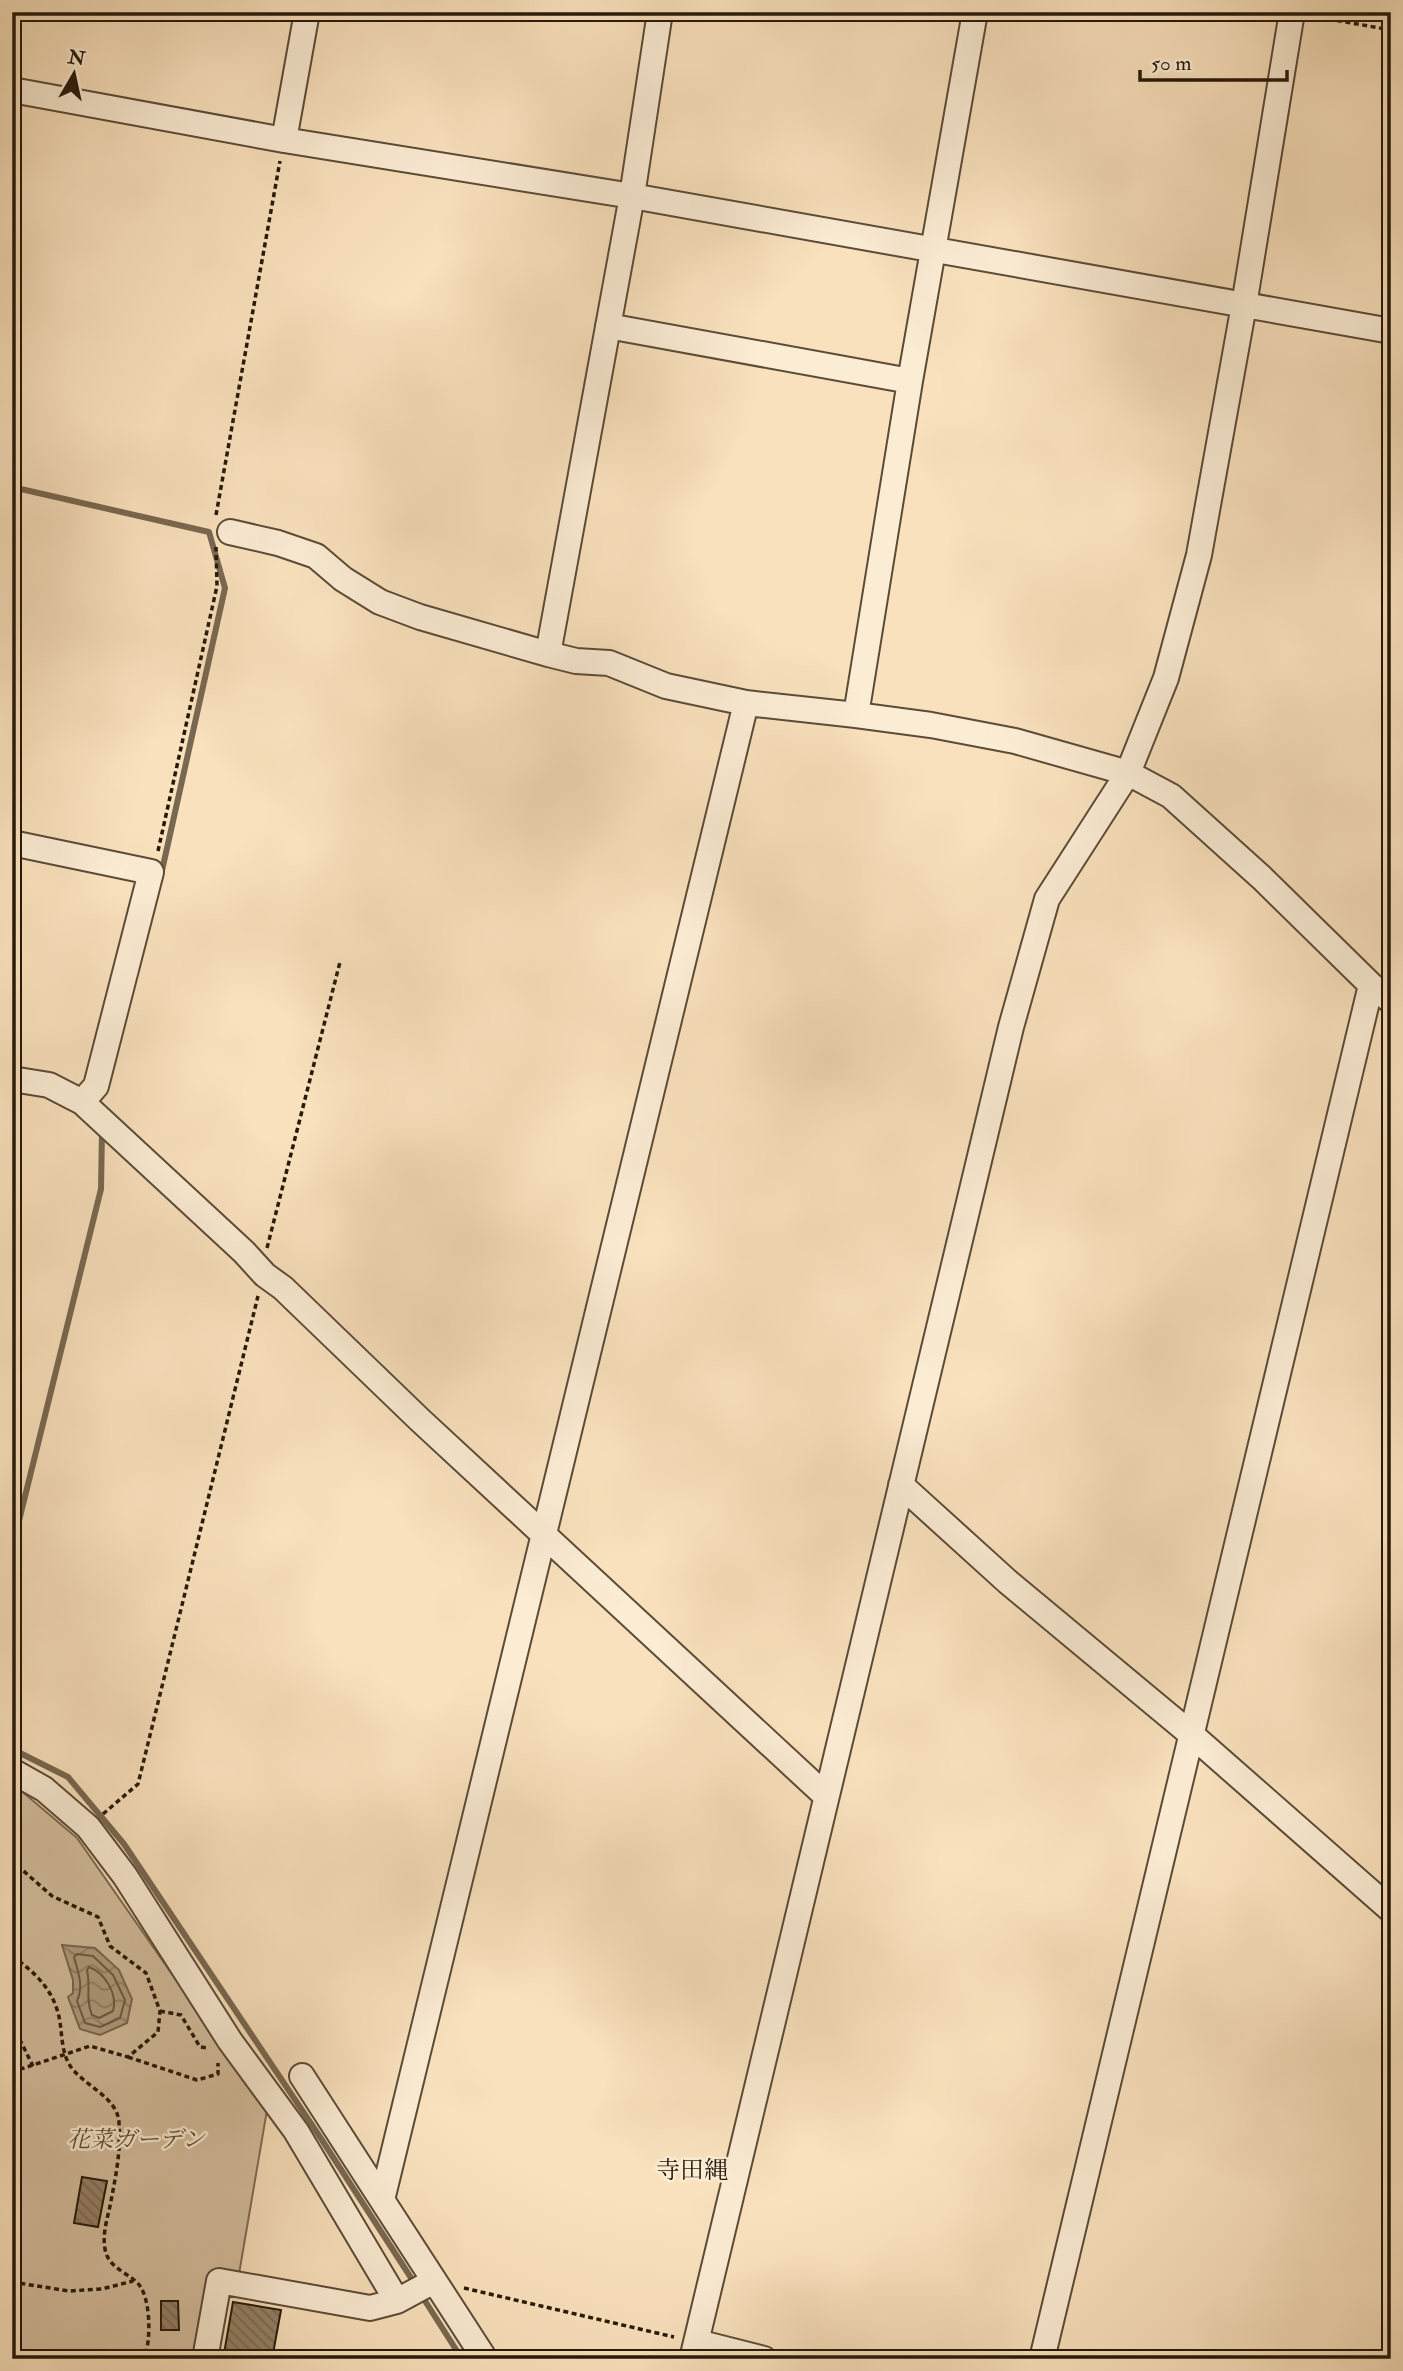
<svg xmlns="http://www.w3.org/2000/svg" width="1403" height="2371" font-family="'IM FELL Double Pica','Noto Serif JP',serif">
<style>
.green{fill:#d5bf9f;stroke:#7e6c54;stroke-width:2}
.water{fill:url(#water-waves);stroke:#796851;stroke-width:2}
.lines{fill:none;stroke-linecap:round;stroke-linejoin:round}
.shore{stroke:#6c5b45;stroke-width:2}
.stream{stroke:#796851;stroke-width:6}
.building{fill:url(#building-back-hatch);stroke:#26190a;stroke-width:2}
.minor-casing{stroke:#5b4b37;stroke-width:28}
.path{stroke:#26190a;stroke-width:3.5;stroke-dasharray:5 3.5;stroke-linecap:butt}
.minor{stroke:#fbecd4;stroke-width:24}
.labels{text-anchor:middle;stroke-width:5;stroke-linejoin:round;paint-order:stroke}
.park-label{font-size:23px;font-style:italic;fill:#5b4b37;stroke:#fbecd4}
.neighbourhood-label{font-size:24px;fill:#26190a;stroke:#fbecd4}
</style>
<defs>
<pattern id="water-waves" width="16" height="10" patternUnits="userSpaceOnUse" patternTransform="scale(1.75)"><rect width="16" height="10" fill="#b19d80"/><path d="M0 5q4-4 8 0t8 0" fill="none" stroke="#907f67"/></pattern>
<pattern id="building-back-hatch" width="6" height="6" patternUnits="userSpaceOnUse" patternTransform="scale(1.75)"><rect width="6" height="6" fill="#948167"/><path d="M-1 5l2 2M0 0l6 6M5-1l2 2" fill="none" stroke="#796953"/></pattern>
</defs>
<rect width="100%" height="100%" fill="#f9e1bd"/>
<filter id="stains"><feTurbulence type="fractalNoise" baseFrequency=".00286" numOctaves="4"/><feColorMatrix values="0 0 0 0 .2 0 0 0 0 .09 0 0 0 0 .02 0 0 0 .5 -.17"/></filter>
<radialGradient id="worn" r=".72"><stop offset=".6" stop-color="#630" stop-opacity="0"/><stop offset="1" stop-color="#630" stop-opacity=".3"/></radialGradient>
<path class="green" d="M12,1783L77,1838L267,2110L239,2274L217,2269L201,2359H12Z"/>
<path class="water" d="M62,1945L95,1948L119,1970L132,1999L127,2023L100,2035L80,2029L68,1997L73,1993V1980Z"/>
<g class="lines">
<path class="shore" d="M77,1954L93,1956L113,1975L125,2000L120,2018L100,2027L85,2023L77,2001C84,1986 78,1972 74,1957Z
M89,1967C105,1973 118,1994 113,2011L99,2018L92,2015C85,1998 91,1988 87,1970Z"/>
<path class="stream" d="M12,487L209,532L225,588L161,875
M12,1549L101,1189L102,1130
M12,1749L68,1777L124,1844L320,2137L415,2284
M420,2293L462,2359"/>
</g>
<path class="building" d="M82,2177L107,2181L98,2227L74,2223Z
M161,2301H178L179,2330H161Z
M233,2302L281,2310L272,2359H223Z"/>
<g class="lines">
<defs>
<path id="minor" d="M660,12L632,196L548,654L576,661L609,663L666,686L746,703L856,715
M975,12L910,381L856,715L931,725L1015,741L1128,773L1171,796L1262,878L1371,985L1391,1001
M12,90L284,140L632,196L1391,331
M284,140L307,12
M608,326L910,381
M230,532L278,543L316,556L343,579L380,602L420,617L548,654
M12,843L151,872L96,1086L82,1102
M12,1079L49,1085L82,1102L244,1252L265,1275L283,1288L420,1420L826,1796
M901,1485L1008,1582L1192,1735L1391,1910
M12,1771L44,1789L88,1827L125,1876L230,2041L296,2131L397,2301L434,2281
M302,2076L382,2200
M697,2342L764,2359
M205,2359L219,2281L370,2308L397,2301
M485,2359L382,2200L746,703
M692,2359L1011,1027L1047,899L1128,773L1166,678L1199,555L1244,305L1292,12
M1042,2359L1371,985"/>
</defs>
<use href="#minor" class="minor-casing"/>
<path class="path" d="M1312,16L1391,30
M216,515L280,161
M158,851L217,586L216,547
M267,1248L340,962
M103,1814L138,1784L258,1296
M12,1849L19,1867L52,1896L98,1917L110,1946L146,1973L160,2011L158,2032L128,2057L90,2046L12,2072
M12,1956C36,1973 55,1991 60,2022C62,2036 62,2052 69,2064C81,2085 118,2096 119,2123C121,2150 116,2175 111,2201C108,2217 102,2233 105,2249C108,2269 132,2274 140,2286C151,2302 151,2342 144,2359
M160,2011L181,2015L200,2047L209,2048
M12,2024L33,2066
M128,2057L197,2080L218,2074V2063
M12,2282L69,2291L102,2289L133,2281
M464,2288L674,2337"/>
<use href="#minor" class="minor"/>
</g>
<g class="labels">
<g class="park-label">
<text x="136" y="2147">花菜ガーデン</text>
</g>
<g class="neighbourhood-label">
<text x="692" y="2178">寺田縄</text>
</g>
</g>
<rect width="1403" height="2371" fill="none" stroke="#f9e1bd" stroke-width="42"/>
<rect x="14" y="14" width="1375" height="2343" fill="none" stroke="#26190a" stroke-width="3.5"/>
<rect x="21" y="21" width="1361" height="2329" fill="none" stroke="#26190a" stroke-width="2"/>
<g transform="translate(74 74) rotate(9)" stroke="#fbecd4" stroke-width="5" paint-order="stroke">
<path d="M0-5L12 26L0 18L-12 26Z" fill="#26190a"/>
<text y="-10" font-size="19" font-weight="bold" text-anchor="middle" fill="#26190a">N</text>
</g>
<path d="M1140 70v10h147v-10" fill="none" stroke="#26190a" stroke-width="3.5"/>
<text x="1151" y="70" font-size="21" fill="#26190a" stroke="#fbecd4" stroke-width="5" paint-order="stroke">50 m</text>
<rect width="100%" height="100%" filter="url(#stains)"/>
<rect width="100%" height="100%" fill="url(#worn)"/>
</svg>
